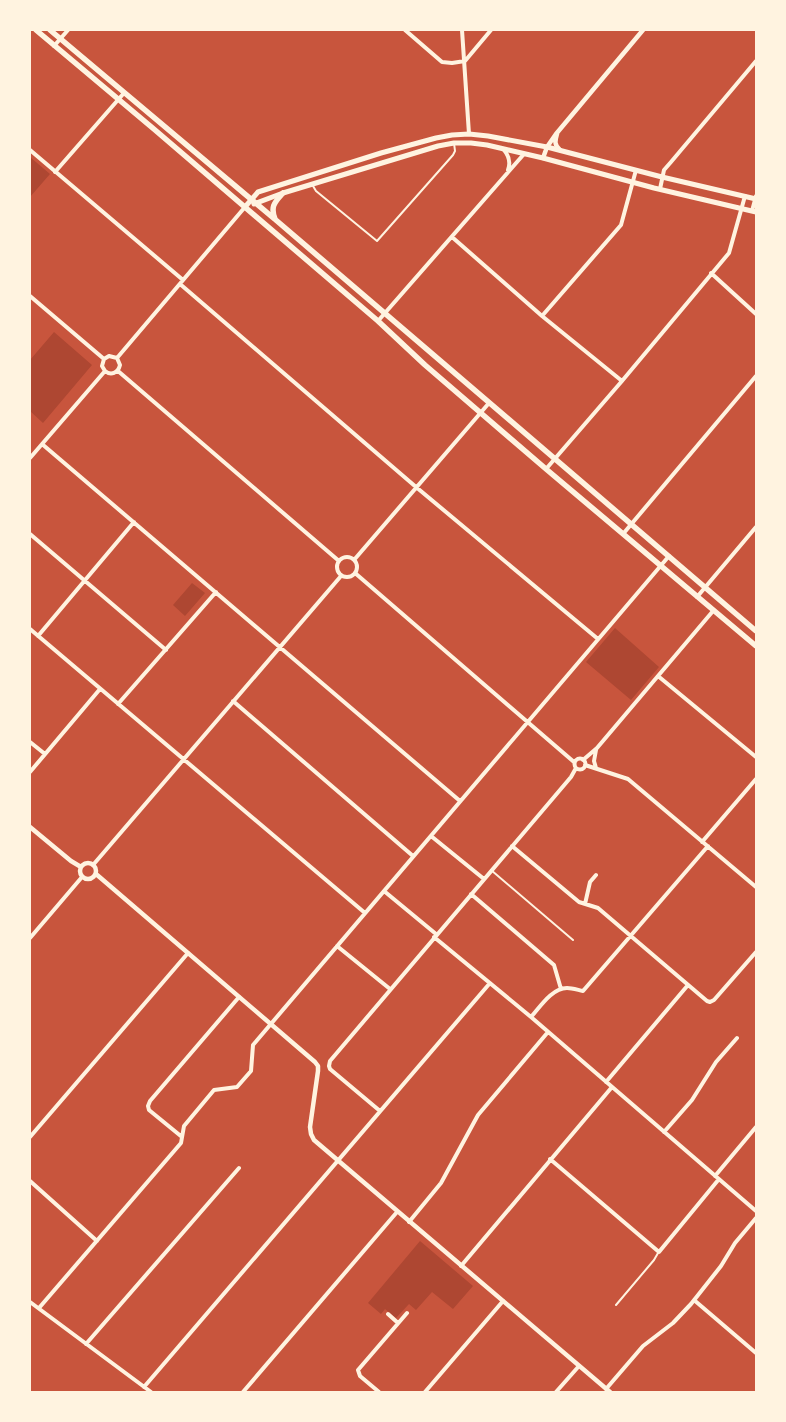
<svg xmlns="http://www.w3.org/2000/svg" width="786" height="1422" font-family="'PT Sans Narrow',sans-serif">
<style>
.green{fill:#ae4732}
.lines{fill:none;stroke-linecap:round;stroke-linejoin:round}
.service{stroke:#fff3e0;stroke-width:2}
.minor{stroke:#fff3e0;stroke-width:4}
.tertiary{stroke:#fff3e0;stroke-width:4.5}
.secondary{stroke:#fff3e0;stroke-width:5}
.primary{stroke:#fff3e0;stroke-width:5.5}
</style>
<rect width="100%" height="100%" fill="#c8553d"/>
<path class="green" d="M30,157L50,174L30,197Z
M54,332L92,365L43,423L30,411V360Z
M192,583L205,593L185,616L173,605Z
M615,628L659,667L631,700L586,662Z
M420,1241L473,1286L453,1309L432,1292L416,1310L409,1304L396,1318L385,1309L381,1314L368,1303Z"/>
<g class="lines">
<path class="service" d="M313,186L316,191L377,241L453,155L455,151L454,143
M491,870L573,940
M616,1305L654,1260L658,1253"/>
<path class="minor" d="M405,30L442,62L452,63L465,61L491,30
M462,30L469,134
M54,46L68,30
M30,150L183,280
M504,150C509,156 511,162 508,170
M55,172L124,93
M660,189L664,170L671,162L756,61
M752,211L756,196
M452,237L542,316L622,381
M711,273L756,314
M180,284L416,487L598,639
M30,296L104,359
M542,316L621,225L636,170
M378,321L524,154
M117,358L245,207
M105,371C111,376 118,373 120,365L117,358
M105,371L102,366L104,359L109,356L117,358
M118,371L339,561
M42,444L460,801
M30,458L105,371
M546,469L622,381L729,253L745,196
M30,534L166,650
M623,534L756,376
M337 567a10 10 0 1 1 20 0a10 10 0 1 1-20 0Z
M354,560L489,403
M355,573L574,762
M697,597L756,527
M30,629L365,913
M38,636L134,522
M658,676L756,757
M233,701L413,856
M118,704L216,592
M30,742L45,754
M574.5 764a5.5 5.5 0 1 1 11 0a5.5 5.5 0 1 1-11 0Z
M583,760L597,748L713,611
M585,765L628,779L756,887
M596,768L594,761L596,750
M30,772L100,689
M431,836L484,879
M702,842L756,779
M512,846L579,902L598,908L707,1001L710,1002L714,1000L756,952
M93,865L341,576
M384,891L436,934
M471,894L554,965L561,989
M585,904L590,882L596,875
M434,937L531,1017L756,1211
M30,938L82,877
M337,946L390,989
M531,1017C540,1007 552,988 567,988C572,988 578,990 583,991L708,846
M606,1082L688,985
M380,1111L330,1069L329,1066L330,1061L571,777L576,768
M664,1132L692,1100L716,1062L737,1038
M30,1137L188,953
M182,1137L149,1110L148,1106L150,1101L239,997
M550,1159L659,1252L719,1179
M715,1176L756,1127
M30,1181L97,1241
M409,1222L441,1183L478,1115L548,1032
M461,1266L612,1087
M694,1300L756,1353
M30,1302L151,1392
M39,1308L181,1143L184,1126L214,1090L237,1087L251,1071L253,1045L669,556
M388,1314L398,1323
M86,1344L239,1168
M144,1387L490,983
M606,1389L643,1346L673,1323L691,1304L721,1266L735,1243L756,1218
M243,1392L397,1212
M379,1392L360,1376L358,1370L407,1313
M425,1392L503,1301
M556,1392L579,1366"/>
<path class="tertiary" d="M557,134C555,141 554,145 560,150
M543,158L547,147L556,134L643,30
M30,827L71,861L81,867
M80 871a8 8 0 1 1 16 0a8 8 0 1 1-16 0Z
M96,874L315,1062L318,1066V1071L310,1127L311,1134L314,1140L610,1392"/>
<path class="secondary" d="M254,204L283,193L438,146L454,143H471L487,145L543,158L654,188L756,212
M245,207L258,192L381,153L436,138L452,135L469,134L488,136L547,147L662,177L756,199"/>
<path class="primary" d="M36,30L155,130L378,321L425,365L546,469L756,646
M50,30L277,221L756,631
M275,219C270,206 275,202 283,193"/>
</g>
<rect width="786" height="1422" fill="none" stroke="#fff3e0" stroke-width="62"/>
</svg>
